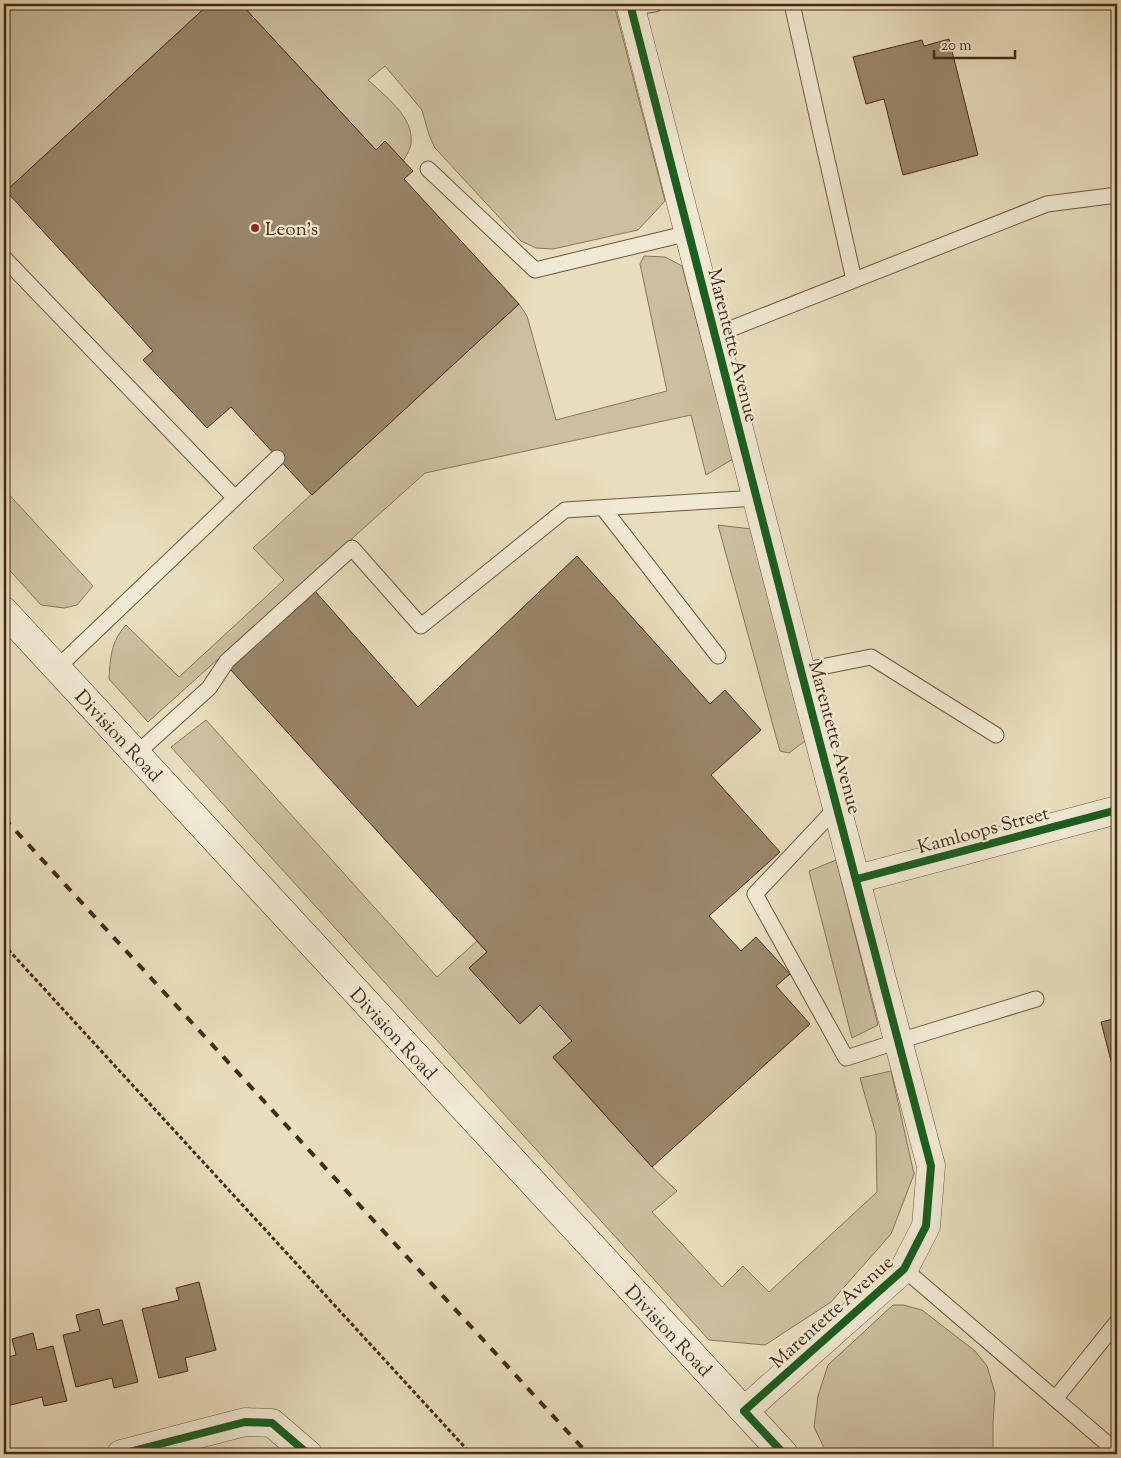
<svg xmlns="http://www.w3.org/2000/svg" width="1121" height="1458" font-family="'Sorts Mill Goudy',serif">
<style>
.green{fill:#ccbf9f;stroke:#88745a}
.building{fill:#9a876b;stroke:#452a14}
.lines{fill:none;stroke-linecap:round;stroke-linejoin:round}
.service-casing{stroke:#6e573e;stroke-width:17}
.minor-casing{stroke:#6e573e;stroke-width:29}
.tertiary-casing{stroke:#6e573e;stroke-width:29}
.secondary-casing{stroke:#452a14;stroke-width:29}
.path{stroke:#452a14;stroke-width:3;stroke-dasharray:4 2.5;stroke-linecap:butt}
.service{stroke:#f0e9d3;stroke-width:15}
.minor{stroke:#f0e9d3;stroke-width:28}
.tertiary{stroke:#f0e9d3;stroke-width:28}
.secondary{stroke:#f0e9d3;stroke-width:28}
.rail{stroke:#452a14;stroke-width:4;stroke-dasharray:9 9;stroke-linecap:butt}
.cycleway-casing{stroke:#f0e9d3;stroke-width:11}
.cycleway{stroke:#1b5e20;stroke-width:8}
.poi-dot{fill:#8f2418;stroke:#f0e9d3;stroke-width:2}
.labels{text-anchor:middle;stroke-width:4.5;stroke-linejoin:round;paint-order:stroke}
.poi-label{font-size:19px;fill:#452a14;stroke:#f0e9d3;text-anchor:start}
.street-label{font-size:19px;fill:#452a14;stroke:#f0e9d3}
</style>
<rect width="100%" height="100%" fill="#e8ddbc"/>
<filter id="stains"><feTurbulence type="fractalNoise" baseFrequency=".004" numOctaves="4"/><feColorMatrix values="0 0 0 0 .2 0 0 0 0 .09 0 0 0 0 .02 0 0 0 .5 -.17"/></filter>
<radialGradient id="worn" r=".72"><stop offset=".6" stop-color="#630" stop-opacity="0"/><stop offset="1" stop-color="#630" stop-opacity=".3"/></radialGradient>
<path class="green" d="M4,4H209L4,193Z
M241,4H614L665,201L638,230L553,249L536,248L521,241L435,148L429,135L422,110L385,66L368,80C385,96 414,117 411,143C411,148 406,156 403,161L385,141L376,150Z
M644,256L665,257L682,266L733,459L706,475L691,415L425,473L148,722L109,679C110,659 111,641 126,625L179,677L284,580L253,548L519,304L527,316L556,420L667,391L640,264Z
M4,489L93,586L77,605L64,608L41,605L4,564Z
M718,525L751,529L805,741L789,753L780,751Z
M206,720L437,977L477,941L487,952L469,968L520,1023L540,1005L572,1041L553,1058L652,1167L677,1191L652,1212L722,1287L743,1266L769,1292L877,1192L876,1134L860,1078L891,1071L914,1174L891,1234L831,1302L765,1345L709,1340L171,747Z
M836,860L878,1025L852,1038L809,871Z
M893,1305H903L922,1310L975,1351L987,1366L995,1393L993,1424V1454H827L814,1427L818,1396L828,1365Z"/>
<path class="building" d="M209,4H241L376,150L385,141L413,171L404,179L519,304L312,495L231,407L207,428L143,360L153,351L6,191Z
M949,39L978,155L903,175L884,99L866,104L853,57L922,40L924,46Z
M577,556L710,704L725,690L761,730L711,775L780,852L709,916L741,951L756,937L790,974L776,986L810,1024L652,1167L553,1057L572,1041L540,1005L520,1024L469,968L487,952L230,669L314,590L418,707Z
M1117,1018V1084L1101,1022Z
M199,1282L216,1350L185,1358L188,1371L159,1378L142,1309L179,1300L176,1288Z
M99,1309L103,1325L122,1320L138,1382L114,1388L112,1378L76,1387L63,1335L80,1331L76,1315Z
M33,1333L37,1350L53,1346L67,1401L44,1406L42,1397L7,1406L4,1394V1358L16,1355L12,1339Z"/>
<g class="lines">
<defs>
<path id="service" d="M792,4L854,280
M631,7L655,4
M428,169L535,270L689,233
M4,258L235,498
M715,335L1047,204L1117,195
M603,508L718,656
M57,668L277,458
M801,671L871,657L996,735
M136,754L209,688L227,661L352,548L421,626L565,510L757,498
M837,807L755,894L846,1058L899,1041L1036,999
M904,1269L1117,1452
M1055,1399L1117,1322"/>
<path id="minor" d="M857,879L1117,810
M121,1454L245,1422L272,1423L308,1454"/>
<path id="tertiary" d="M630,4L801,671L931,1166L926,1226L904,1269L744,1411"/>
<path id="secondary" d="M4,611L784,1454"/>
</defs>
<use href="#service" class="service-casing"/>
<use href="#minor" class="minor-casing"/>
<use href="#tertiary" class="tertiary-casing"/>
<use href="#secondary" class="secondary-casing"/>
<path class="path" d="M4,945L471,1454"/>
<use href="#service" class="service"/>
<use href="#minor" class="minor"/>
<use href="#tertiary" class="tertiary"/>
<use href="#secondary" class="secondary"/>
<path class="rail" d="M4,818L588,1454"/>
<defs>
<path id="cycleway" d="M630,4L801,671L931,1166L926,1226L904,1269L744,1411L784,1454
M857,879L1117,810
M121,1454L245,1422L272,1423L308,1454"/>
</defs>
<use href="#cycleway" class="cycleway-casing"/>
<use href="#cycleway" class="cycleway"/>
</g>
<circle class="poi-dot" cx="255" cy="228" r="5"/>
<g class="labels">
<g class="poi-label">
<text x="265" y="235">Leon's</text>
</g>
<g class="street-label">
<text transform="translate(734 345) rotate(76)" y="7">Marentette Avenue</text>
<text transform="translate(119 735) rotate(47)" y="7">Division Road</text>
<text transform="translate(836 737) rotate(75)" y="7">Marentette Avenue</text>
<text transform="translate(983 829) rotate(-15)" y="7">Kamloops Street</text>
<text transform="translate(394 1033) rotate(47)" y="7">Division Road</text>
<text transform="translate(831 1311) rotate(-42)" y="7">Marentette Avenue</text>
<text transform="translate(669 1330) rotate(47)" y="7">Division Road</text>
</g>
</g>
<rect width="1121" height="1458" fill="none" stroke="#e8ddbc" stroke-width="20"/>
<rect x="5" y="5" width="1111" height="1448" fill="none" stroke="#452a14" stroke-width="2.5"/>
<rect x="10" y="10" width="1101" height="1438" fill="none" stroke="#452a14"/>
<path d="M934 50v8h81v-8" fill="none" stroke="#452a14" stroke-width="2.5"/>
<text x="941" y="50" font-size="15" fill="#452a14" stroke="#f0e9d3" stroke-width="4" paint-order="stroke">20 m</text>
<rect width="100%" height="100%" filter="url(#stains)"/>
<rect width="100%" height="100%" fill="url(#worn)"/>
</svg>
